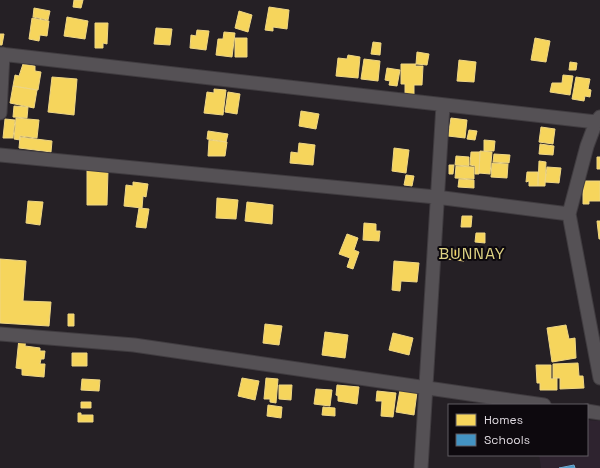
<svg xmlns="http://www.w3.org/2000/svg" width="600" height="468" font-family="'Space Grotesk',sans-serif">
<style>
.built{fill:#2e232f}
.homes{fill:#f6d55c;stroke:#efd684}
.schools{fill:#4393c3;stroke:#72a8cc}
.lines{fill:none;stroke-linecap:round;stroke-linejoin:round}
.minor-casing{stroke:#403c40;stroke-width:15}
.minor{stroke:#555155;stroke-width:13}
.labels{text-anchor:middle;stroke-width:4;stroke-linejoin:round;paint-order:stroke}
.quarter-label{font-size:16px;letter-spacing:1px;fill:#ded283;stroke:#0d090e}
</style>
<rect width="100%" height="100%" fill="#252025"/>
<path class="built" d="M587,420L600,421V468H541L539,455H587Z"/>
<path class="homes" d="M74,0H83L81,8L73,7Z
M269,7L289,10L287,29L273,27V31L265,30Z
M34,8L50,11L48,20L33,17Z
M239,11L252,15L248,32L235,28Z
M67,17L88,21L85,39L64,36Z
M32,18L49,21L47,36L40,35L39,41L29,39Z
M95,23H108L107,44L103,43V48H95Z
M156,28L172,29L170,45L154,44Z
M197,30L209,31L206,50L190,48L191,35L196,36Z
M224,32L235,33L232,57L216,55L218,39H223Z
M0,34H4L2,45H0Z
M235,38H247V57H235Z
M535,38L550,41L546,62L531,60Z
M373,42L381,43L380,55L371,54Z
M417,52L429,54L427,65L416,64Z
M348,55L360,57L358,78L336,76L338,58L347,59Z
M364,59L380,61L378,81L361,79Z
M459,60L476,62L474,82L457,81Z
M570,62L577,63L576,70H569Z
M23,64L35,66V71L41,72L38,90L13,86L15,75L19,76Z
M401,64H416L415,66H423L422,85H414V96H405V84H401Z
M387,68L400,70L397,86L389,85L390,81L385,80Z
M563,75L573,76L570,95L550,92L552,83H562Z
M52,77L77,79L74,115L48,112Z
M576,77L590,79L588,89L591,90L590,97L585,96L584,101L572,99Z
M13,86L37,90L34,108L10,103Z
M214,89L226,90L223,115L204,113L207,92L214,93Z
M228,92L240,94L237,114L225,112Z
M14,106L28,107L27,118L13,117Z
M301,111L319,114L316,129L299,126Z
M16,118L39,120L37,138L20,136V140L14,139Z
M451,118L467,120L465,138L448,136Z
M5,119L15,120L13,138H3Z
M541,127L555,129L553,144L539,142Z
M469,130L477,131L475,140L467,139Z
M208,131L228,134L226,142L207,139Z
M20,137L52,141L51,152L19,148Z
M209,140L227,142L225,156H208Z
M484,140L495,141L494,151H484Z
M299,143L315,145L313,165L290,163L291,152L298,153Z
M540,144L554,146L553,155L539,154Z
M394,148L409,150L406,173L392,171Z
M480,151L492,152L490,174L479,173Z
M471,152H480L479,174H475V166L470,165Z
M494,154L510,155L509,163L493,162Z
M456,156L469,157V166L455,165Z
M597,157H600V169H597Z
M539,161L546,162L545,186H538Z
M492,163L508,164L507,178L491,177Z
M449,165H454L453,174H449Z
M456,166L474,167V179L455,178Z
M547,167L561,168L559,183L545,182Z
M87,170H108L107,205H87Z
M527,172H538V186H529V181L526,182Z
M406,175L414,176L412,186L404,185Z
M459,179L474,180V188L458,187Z
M583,181H600V201H589V204H583Z
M133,182L148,184L146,197L143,196L142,208L124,206L126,185L133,186Z
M217,198L238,200L236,219L216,218Z
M28,201L43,202L40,225L26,223Z
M247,202L273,205L272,224L245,221Z
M139,208L149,209L146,228L136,227Z
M462,216H472L471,227H461Z
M597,221H600V239H599Z
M364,223L376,224V231H380L379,241L363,240Z
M476,233H485V243L475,242Z
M347,234L358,238L354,250L359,252L353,269L347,267L350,258L339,254Z
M449,249L465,252L464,261L447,259Z
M0,259L26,261L23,301L51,302L49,326L0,323Z
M394,261L419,263L417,282L401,281L400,291L392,290Z
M68,314H74V326H68Z
M265,324L282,326L279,345L263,343Z
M566,325L569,339L575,338L576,358L552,362L547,328Z
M325,332L348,335L345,358L322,355Z
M393,333L413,338L409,355L389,350Z
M19,338L26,339L25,346L40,348V351H45L44,359H41L40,364H45L44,377L22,375V369L16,368Z
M72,353H87V366H72Z
M578,363L579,376H583L584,388L560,389V378H553V364Z
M536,365H551V379L557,378V390H540V383H537Z
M242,378L259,381L255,400L238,396Z
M266,378L278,379L276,403L270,402V399H264Z
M82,379L100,380L99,391L81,390Z
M279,385H292L291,400L279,399Z
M337,385L359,387L357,404L338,401V396L336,395Z
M316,389L332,390L330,406L314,404Z
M400,390L417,392L414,415L396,412Z
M377,391L396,393L393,417L381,416L382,401H376Z
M81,402H91V408H81Z
M268,405L282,407L281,418L267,416Z
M323,407L335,408V416L322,415Z
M78,413H81V415H93V422H78Z"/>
<path class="schools" d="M574,465L575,468H559Z"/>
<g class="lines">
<defs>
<path id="minor" d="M0,54L596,122
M0,113L3,54
M600,117L596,122L587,146L569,214L600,378
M0,155L436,197L569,214
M0,334L134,345L544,405
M587,411L600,413
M421,468L443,105"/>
</defs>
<use href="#minor" class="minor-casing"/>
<use href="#minor" class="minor"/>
</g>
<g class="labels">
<g class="quarter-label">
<text x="472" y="259">BUNNAY</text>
</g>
</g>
<rect x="448" y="404" width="140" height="52" fill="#0d090e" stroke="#615d62"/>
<rect x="456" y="414" width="20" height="12" fill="#f6d55c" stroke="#615d62"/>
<text x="484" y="424" font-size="12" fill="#dfdae0">Homes</text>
<rect x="456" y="434" width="20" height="12" fill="#4393c3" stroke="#615d62"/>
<text x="484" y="444" font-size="12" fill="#dfdae0">Schools</text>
</svg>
